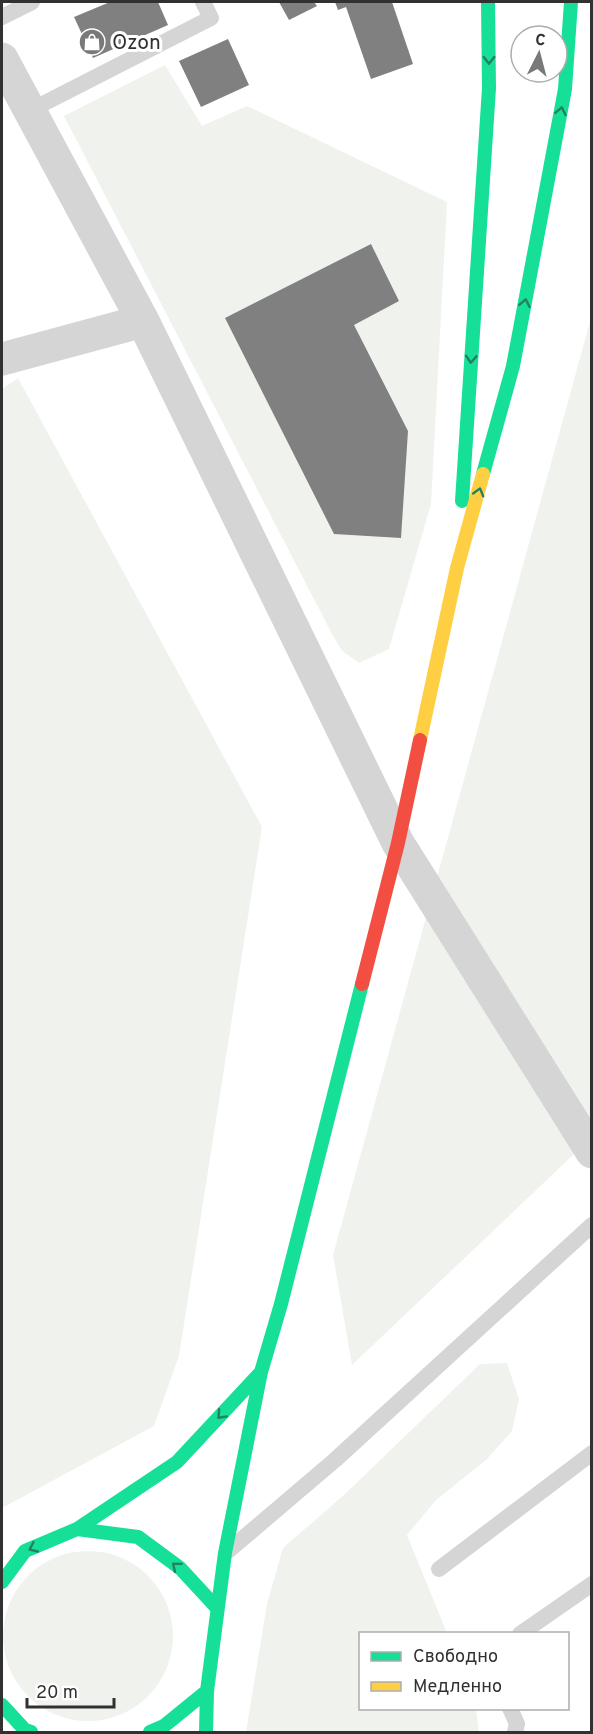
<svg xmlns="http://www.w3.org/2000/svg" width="593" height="1734" font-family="Overpass,sans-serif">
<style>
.green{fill:#f0f3ed}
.building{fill:#808080}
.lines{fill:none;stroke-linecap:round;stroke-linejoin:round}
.lane{stroke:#d5d5d5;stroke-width:16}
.street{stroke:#d5d5d5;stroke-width:33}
.fast{stroke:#16e098;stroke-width:14}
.slow{stroke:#ffcf43;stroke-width:14}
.jam{stroke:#f24e42;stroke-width:14}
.oneway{stroke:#25805f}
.labels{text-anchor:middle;stroke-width:6;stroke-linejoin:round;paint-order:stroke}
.poi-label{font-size:21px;fill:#313131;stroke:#fff;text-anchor:start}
</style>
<rect width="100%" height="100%" fill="#fff"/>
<path class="green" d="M165,65L202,126L247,106L447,202L431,504L389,649L359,663L342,651L332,634L64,116Z
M591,318V1138L352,1365L333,1255Z
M18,378L262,827L179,1356L154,1426L2,1508V389Z
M507,1363L519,1399L512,1431L486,1460L436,1500L407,1535L447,1633L360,1634V1708L476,1709L479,1732H246L267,1604L283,1548L346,1493L480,1364Z
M3 1636a85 85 0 1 1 170 0a85 85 0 1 1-170 0Z"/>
<path class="building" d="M110,2H158L168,25L93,58L74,17Z
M279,2H314L317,6L289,20Z
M335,2H392L413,64L371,79L346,7L338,10Z
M228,39L249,85L201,107L179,61Z
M371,244L399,301L354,325L408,431L401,538L334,534L225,318Z"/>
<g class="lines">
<path class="lane" d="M2,17L32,2
M29,111L211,18L203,2
M228,1551L335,1460L592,1225
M439,1569L592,1453
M520,1634L592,1584
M510,1708L517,1724L515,1732"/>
<path class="street" d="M2,59L143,321L398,843L592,1152
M2,359L143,321"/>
<path class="fast" d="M483,474L513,366L565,89L571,2
M462,501L489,88L488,2
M77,1529L138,1537L180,1568L217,1608
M2,1582L25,1551L77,1529L177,1462L261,1372
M2,1705L25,1730L31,1732
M150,1732L164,1726L207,1691
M206,1732L207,1691L225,1553L261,1372L281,1304L362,984"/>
<path class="slow" d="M420,740L457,568L483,474"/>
<path class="jam" d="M362,984L398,843L420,740"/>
</g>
<defs><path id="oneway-chevron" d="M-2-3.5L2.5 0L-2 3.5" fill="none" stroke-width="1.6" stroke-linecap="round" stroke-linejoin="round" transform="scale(1.5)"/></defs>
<g class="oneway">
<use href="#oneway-chevron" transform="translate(489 60) rotate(90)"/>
<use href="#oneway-chevron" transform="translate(561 111) rotate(-79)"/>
<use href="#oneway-chevron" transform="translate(525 303) rotate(-79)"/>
<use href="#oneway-chevron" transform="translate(471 359) rotate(94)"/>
<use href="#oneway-chevron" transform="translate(479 492) rotate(-74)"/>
<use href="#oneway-chevron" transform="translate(221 1415) rotate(133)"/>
<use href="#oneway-chevron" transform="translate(33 1548) rotate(155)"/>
<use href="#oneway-chevron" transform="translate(176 1566) rotate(-140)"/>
</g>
<defs>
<symbol id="shop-disc" viewBox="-11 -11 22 22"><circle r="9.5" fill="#797979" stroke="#fff"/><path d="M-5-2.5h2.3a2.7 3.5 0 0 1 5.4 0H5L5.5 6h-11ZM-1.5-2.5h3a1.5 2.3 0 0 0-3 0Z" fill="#fff"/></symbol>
</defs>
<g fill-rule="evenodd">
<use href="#shop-disc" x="77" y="27" width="30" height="30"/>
</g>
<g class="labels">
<g class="poi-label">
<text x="112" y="49">Ozon</text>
</g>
</g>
<rect width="593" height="1734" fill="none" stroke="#313131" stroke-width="6"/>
<rect x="359" y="1632" width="210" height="78" fill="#ffffff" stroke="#adadad" stroke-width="1.5"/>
<rect x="371" y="1652" width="30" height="9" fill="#16e098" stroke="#adadad" stroke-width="1.5"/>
<text x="413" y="1662" font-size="18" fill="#313131">Свободно</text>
<rect x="371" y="1682" width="30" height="9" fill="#ffcf43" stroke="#adadad" stroke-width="1.5"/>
<text x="413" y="1692" font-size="18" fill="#313131">Медленно</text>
<g transform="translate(539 54) rotate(6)"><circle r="28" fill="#ffffff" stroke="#adadad" stroke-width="1.5"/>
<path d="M0-4.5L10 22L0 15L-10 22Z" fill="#797979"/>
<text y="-9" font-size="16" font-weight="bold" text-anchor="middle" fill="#313131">С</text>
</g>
<path d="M27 1698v9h87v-9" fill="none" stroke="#313131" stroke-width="3"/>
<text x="36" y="1698" font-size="18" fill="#313131" stroke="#ffffff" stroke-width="4.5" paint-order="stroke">20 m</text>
</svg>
